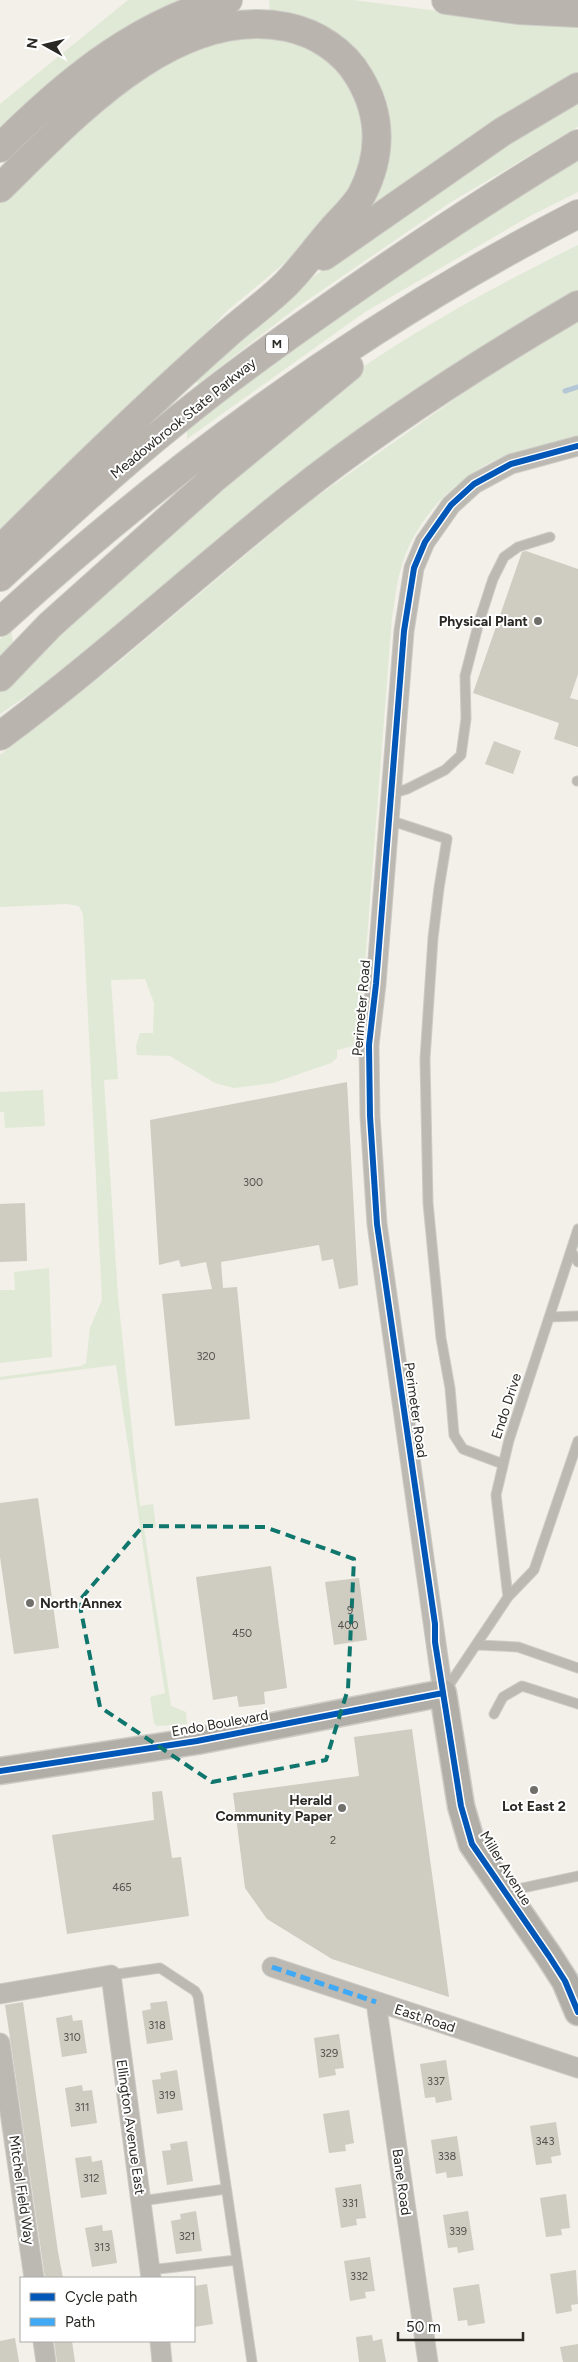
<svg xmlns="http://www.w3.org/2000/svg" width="578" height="2362" font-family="Figtree,sans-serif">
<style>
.green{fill:#e0e9d5}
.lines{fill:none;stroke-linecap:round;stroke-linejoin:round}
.stream{stroke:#b3c7d6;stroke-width:5}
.building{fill:#cfccc2}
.lane-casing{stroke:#cdcbc6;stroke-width:11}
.street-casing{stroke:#cdcbc6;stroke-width:21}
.secondary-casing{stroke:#cdcbc6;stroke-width:29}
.highway-casing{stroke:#cdcbc6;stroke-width:30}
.lane{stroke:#bcb9b3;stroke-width:9}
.street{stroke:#bcb9b3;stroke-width:19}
.secondary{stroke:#b1ada7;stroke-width:26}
.highway{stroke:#b9b4ad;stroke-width:28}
.quiet{stroke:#3fa9f5;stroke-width:5;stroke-dasharray:10 5;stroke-linecap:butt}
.cycleway-casing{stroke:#fff;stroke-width:9}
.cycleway{stroke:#0057b8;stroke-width:6}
.marked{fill:none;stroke:#0f766e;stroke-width:4;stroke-dasharray:10 6;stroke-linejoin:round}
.poi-dot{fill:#706f69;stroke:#fff;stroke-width:2}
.labels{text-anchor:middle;stroke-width:4;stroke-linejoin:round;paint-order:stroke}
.number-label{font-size:11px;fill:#53524c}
.shield{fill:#fff;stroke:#6a6966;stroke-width:1}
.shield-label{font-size:12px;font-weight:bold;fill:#2a2924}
.street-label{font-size:14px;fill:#2a2924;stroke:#fff}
.poi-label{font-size:14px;font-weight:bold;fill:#2a2924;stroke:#fff;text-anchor:end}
</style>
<rect width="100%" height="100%" fill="#f2f0e8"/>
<path class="green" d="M128,0H195L0,134V104Z
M269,0H353L484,17L578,22V72L486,125L365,213L370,76L270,13Z
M240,35L285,36L328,57L354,89L366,130L359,175L324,230L227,311L146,396L0,533V198L128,83L193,46Z
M578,97V127L451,202L296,308L198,384L193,378L290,294L441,184Z
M578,160V192L530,216L365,312L187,439V430L264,368L406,268Z
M578,245V293L118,625L47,682L0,714V692C64,625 132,562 202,500C260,448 318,395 384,353C444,314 513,277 578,245Z
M578,321V438C554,444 526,447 504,456C456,476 412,521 400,572C396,586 395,602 392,617L361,1015L354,1046L337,1050V1058L331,1063L273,1083L234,1088L215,1083L170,1056L137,1055L136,1046L140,1033H153L154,1003L145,979L111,980L118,1079L104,1080L118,1297L140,1506L153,1504L156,1527L144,1529L171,1706L186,1712L187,1724L157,1726L154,1723L150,1697L165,1693L116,1365L0,1380V1377L81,1366L86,1363L90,1328L102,1300L83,914L79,906L67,904L0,907V755L120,661L305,505L476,384Z
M11,630L13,643L0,657V639Z
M43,1090L45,1126L5,1128L4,1112H0V1092Z
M49,1268L52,1357L0,1363V1290H15L14,1272Z"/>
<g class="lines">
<path class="stream" d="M565,391L578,387"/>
</g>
<path class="building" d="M526,551L578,569V674L570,698L578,700V747L554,739L559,723L473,693L522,552Z
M494,741L521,751L513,774L485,764Z
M347,1082L358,1285L339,1289L333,1259L322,1261L319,1245L221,1262L223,1288L237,1287L250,1419L175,1426L162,1294L212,1289L206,1262L181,1267L179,1260L159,1265L150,1120Z
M25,1203L27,1261L0,1262V1204Z
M38,1498L59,1648L14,1654L0,1557V1503Z
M271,1566L287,1688L264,1692L265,1704L239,1707L237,1696L213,1700L196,1577Z
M359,1578L367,1640L334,1645L325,1582Z
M412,1729L449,1997L332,1959L267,1919L245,1888L233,1793L359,1776L354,1737Z
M162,1791L172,1858L181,1857L189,1916L67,1934L52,1835L154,1820L152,1792Z
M167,2001L173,2040L147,2044L142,2011L151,2009L150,2003Z
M23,2002L58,2252L63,2278H45L10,2038L5,2005Z
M72,2015L73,2021L82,2020L87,2053L62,2057L56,2018Z
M339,2034L344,2068L335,2069L336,2075L319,2078L314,2038Z
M446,2060L452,2100L436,2103L435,2097L425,2098L420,2064Z
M177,2070L183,2110L157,2114L152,2080L161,2079L160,2073Z
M82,2085L83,2091L92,2090L97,2123L71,2127L65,2088Z
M349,2110L354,2143L345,2145L346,2151L329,2153L323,2114Z
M556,2122L561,2155L551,2157L552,2163L536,2165L530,2126Z
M457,2136L463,2176L447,2178L446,2172L436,2174L431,2140Z
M187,2141L193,2181L167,2185L162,2151L171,2150L170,2144Z
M91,2156L92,2162L102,2160L107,2194L81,2198L75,2158Z
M361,2184L366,2218L356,2219L357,2225L341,2228L335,2188Z
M566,2194L570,2228L561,2229L562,2235L546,2237L540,2198Z
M196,2211L202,2251L176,2254L171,2221L181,2219L180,2214Z
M468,2211L474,2250L458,2253L457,2247L448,2248L443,2215Z
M102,2225L103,2231L112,2230L117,2263L92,2267L85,2228Z
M370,2257L375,2291L365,2292L366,2298L350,2301L344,2261Z
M576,2270L578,2304L571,2305L572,2311L556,2314L550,2274Z
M207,2284L213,2324L194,2327V2286Z
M479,2284L485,2323L468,2326L467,2320L458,2321L453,2288Z
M372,2335L373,2341L382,2339L386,2362H359L356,2337Z
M15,2338L19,2362H0V2341Z
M54,2341H72L75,2362H57Z
M578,2344V2362H563L560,2347Z"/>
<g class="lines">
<defs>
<path id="lane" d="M577,781H578
M391,794L407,789L445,770L461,755L466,719L465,676L479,622L493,579L504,557L518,547L550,537
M389,820L447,839L439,888L433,938L425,1059L428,1203L441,1338L450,1388L454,1435L463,1449L503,1464
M571,1251L578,1262
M550,1317L578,1316
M508,1597L496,1495L509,1440L578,1229
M478,1645L518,1647L578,1668
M445,1691L508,1597L534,1570L578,1441
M494,1714L503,1697L522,1686L578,1704
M509,1891L578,1876
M111,1975L160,1968L195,1991L198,1996L252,2362
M141,2201L226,2189
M150,2270L236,2260"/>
<path id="street" d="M443,1693L377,1224L370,1116L369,1045L376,984L404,631L414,568L425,542L451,505L474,484L511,464L578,446
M272,1967L578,2068
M0,1994L111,1975L151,2278
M376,2002L428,2362
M0,2043L34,2278
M43,2341L46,2362
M160,2341L162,2362"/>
<path id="secondary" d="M0,1771L197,1741L443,1693L461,1806L472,1844L549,1956L565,1981L578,2012"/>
<path id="highway" d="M446,0L518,10L578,13
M0,148C54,94 113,43 184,14C198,8 213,4 228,0
M0,188C72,118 174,4 287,27C316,33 344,51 359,77C382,115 382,155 362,194C355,207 341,219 331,231C316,248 302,268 286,284C267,303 245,318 225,336C148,404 73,477 0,550
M324,256L502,132L578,87
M0,577C58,523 115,470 176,421C221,384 268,350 315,317C401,256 488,198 578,144
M0,622C175,462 367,322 578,214
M0,677L50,625L212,480L349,367
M0,736C101,661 194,575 293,496C382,425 479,363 578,305"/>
</defs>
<use href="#lane" class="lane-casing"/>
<use href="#street" class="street-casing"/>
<use href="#secondary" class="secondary-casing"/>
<use href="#highway" class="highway-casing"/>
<use href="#lane" class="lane"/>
<use href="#street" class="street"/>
<use href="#secondary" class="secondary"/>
<use href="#highway" class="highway"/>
<path class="quiet" d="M272,1967L376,2002"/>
<defs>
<path id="cycleway" d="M578,446L511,464L474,484L451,505L425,542L414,568L404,631L376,984L369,1045L370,1116L377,1224L435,1624V1642L461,1806L472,1844L549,1956L565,1981L578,2012
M0,1771L197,1741L443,1693"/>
</defs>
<use href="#cycleway" class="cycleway-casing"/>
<use href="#cycleway" class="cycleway"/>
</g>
<path class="marked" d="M143,1526L265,1527L354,1559L348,1689L326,1760L212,1782L100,1707L79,1601Z"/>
<g class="poi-dot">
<circle cx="538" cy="621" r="5"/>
<circle cx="30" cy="1603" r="5"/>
<circle cx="534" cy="1790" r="5"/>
<circle cx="342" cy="1808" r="5"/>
</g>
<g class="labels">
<g class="number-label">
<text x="253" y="1186">300</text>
<text x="206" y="1360">320</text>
<text x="350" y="1614">9</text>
<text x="348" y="1629">400</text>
<text x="242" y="1637">450</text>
<text x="333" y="1844">2</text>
<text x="122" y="1891">465</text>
<text x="157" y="2029">318</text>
<text x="72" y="2041">310</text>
<text x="329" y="2057">329</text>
<text x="436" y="2085">337</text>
<text x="167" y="2099">319</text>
<text x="82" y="2111">311</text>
<text x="545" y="2145">343</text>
<text x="447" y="2160">338</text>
<text x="91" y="2182">312</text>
<text x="350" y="2207">331</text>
<text x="458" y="2235">339</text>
<text x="187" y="2240">321</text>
<text x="102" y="2251">313</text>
<text x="359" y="2280">332</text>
</g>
<rect class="shield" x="266" y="334.5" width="22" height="19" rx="4"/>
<g class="shield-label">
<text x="277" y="348">M</text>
</g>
<g class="street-label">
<text transform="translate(183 418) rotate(-39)" y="5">Meadowbrook State Parkway</text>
<text transform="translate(361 1008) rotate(-85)" y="5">Perimeter Road</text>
<text transform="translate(506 1406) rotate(-72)" y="5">Endo Drive</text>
<text transform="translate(416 1410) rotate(82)" y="5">Perimeter Road</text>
<text transform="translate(220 1723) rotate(-10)" y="5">Endo Boulevard</text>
<text transform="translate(506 1868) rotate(58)" y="5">Miller Avenue</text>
<text transform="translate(425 2018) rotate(18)" y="5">East Road</text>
<text transform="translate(131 2127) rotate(82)" y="5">Ellington Avenue East</text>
<text transform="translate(402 2182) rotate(82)" y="5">Bane Road</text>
<text transform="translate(22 2190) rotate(82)" y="5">Mitchel Field Way</text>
</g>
<g class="poi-label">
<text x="528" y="626">Physical Plant</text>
<text x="40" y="1608" text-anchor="start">North Annex</text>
<text x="332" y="1805">Herald<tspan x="332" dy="16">Community Paper</tspan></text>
<text x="534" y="1811" text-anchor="middle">Lot East 2</text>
</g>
</g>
<rect x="20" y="2277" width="175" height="65" fill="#ffffff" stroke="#aaa9a7"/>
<rect x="30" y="2293" width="25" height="8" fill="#0057b8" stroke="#aaa9a7"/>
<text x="65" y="2302" font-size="15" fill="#2a2924">Cycle path</text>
<rect x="30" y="2318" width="25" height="8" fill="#3fa9f5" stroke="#aaa9a7"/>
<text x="65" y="2327" font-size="15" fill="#2a2924">Path</text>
<g transform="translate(45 45) rotate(278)" stroke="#ffffff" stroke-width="4" paint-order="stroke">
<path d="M0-4L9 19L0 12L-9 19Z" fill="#2a2924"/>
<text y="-8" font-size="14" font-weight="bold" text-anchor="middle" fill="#2a2924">N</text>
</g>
<path d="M398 2332v8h125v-8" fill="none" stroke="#2a2924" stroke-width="2.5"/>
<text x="406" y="2332" font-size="15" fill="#2a2924" stroke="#ffffff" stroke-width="4" paint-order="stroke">50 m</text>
</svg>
